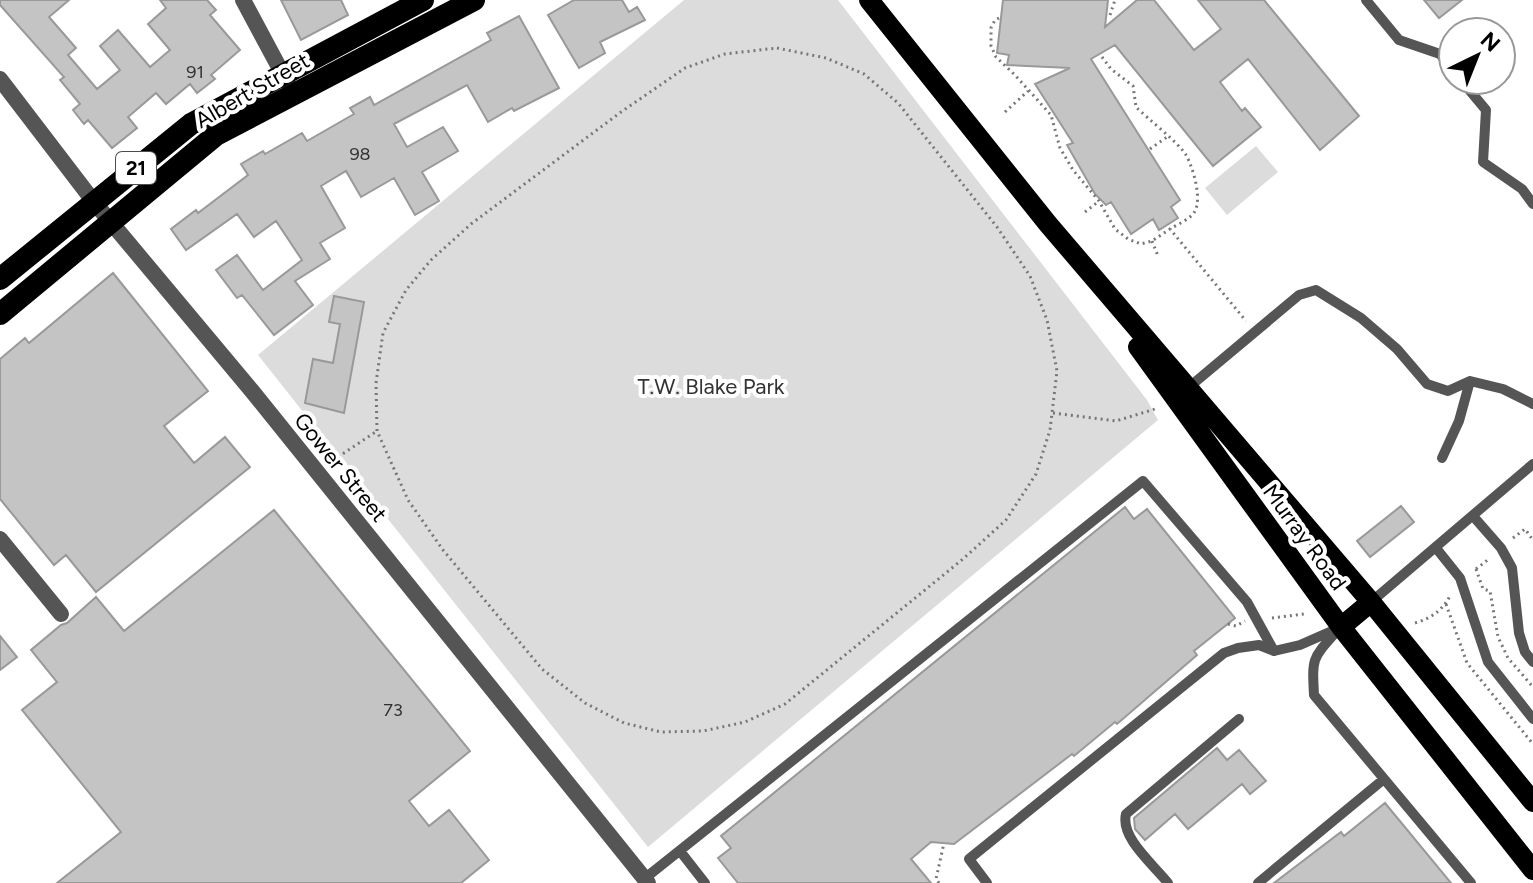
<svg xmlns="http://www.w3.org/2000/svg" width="1533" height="883" font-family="Figtree,sans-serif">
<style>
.green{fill:#dcdcdc}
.building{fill:#c4c4c4;stroke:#999;stroke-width:2}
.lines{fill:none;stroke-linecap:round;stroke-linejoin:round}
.path{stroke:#777;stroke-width:3;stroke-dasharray:2 4;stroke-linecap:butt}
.service{stroke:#555;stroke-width:10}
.minor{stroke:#555;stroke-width:16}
.tertiary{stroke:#555;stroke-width:16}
.primary{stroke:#000;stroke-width:20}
.trunk{stroke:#000;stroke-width:22}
.labels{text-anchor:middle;stroke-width:8;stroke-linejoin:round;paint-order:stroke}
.number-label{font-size:18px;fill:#313131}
.shield{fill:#fff;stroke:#4c4c4c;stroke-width:2}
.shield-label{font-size:20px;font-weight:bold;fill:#000}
.street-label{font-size:22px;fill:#000;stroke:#fff}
.park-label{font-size:22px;fill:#333;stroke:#fff}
</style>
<rect width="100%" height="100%" fill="#fff"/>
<path class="green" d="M684,0H838L1147,400L1158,420L648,847L258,355Z
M1256,146L1278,172L1227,215L1205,188Z"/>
<path class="building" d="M0,0H69L49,17L76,48L68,55L97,89L120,70L100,46L118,30L150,67L170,50L148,24L166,8L160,0H207L216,10L210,15L240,50L211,75L215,79L197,93L190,84L166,104L156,93L128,117L137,128L112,148L88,120L84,124L73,110L80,104L60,80L64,77L0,5Z
M281,0H341L348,15L301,40Z
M574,0H622L629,12L637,7L645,20L600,42L605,53L579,68L548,15Z
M1003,0H1108L1105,27L1137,0H1154L1194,50L1221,29L1198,0H1264L1359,116L1320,150L1248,59L1220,82L1242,111L1245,108L1261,127L1213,166L1115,45L1091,59L1180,200L1171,207L1178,218L1159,230L1153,219L1131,234L1111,202L1106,205L1095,194L1067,145L1073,143L1035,84L1070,68L1007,65L1009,55L997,53Z
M1424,0H1462L1439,18Z
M519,16L559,88L514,111L512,108L488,122L467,85L394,124L407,147L443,127L458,151L422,172L439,201L415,215L394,178L361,197L346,171L321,186L345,228L320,243L330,259L295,281L313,305L274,335L242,295L237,298L216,270L237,255L263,290L302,260L276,221L254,237L237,214L186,250L171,229L196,210L198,213L248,175L241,164L263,151L265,154L302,133L307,141L354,114L350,108L370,97L374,105L491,40L487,33Z
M113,273L208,391L164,426L194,463L225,437L250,467L96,592L66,555L54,565L0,499V359L25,338L29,343Z
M334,296L364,302L344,413L305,403L313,359L333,363L340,324L329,322Z
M1401,506L1414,522L1370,557L1357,541Z
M1125,507L1134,519L1147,509L1235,618L1194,651L1197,655L1117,724L1115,722L1074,756L1072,754L954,844L931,842L911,859L931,883H738L718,858L731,848L721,836Z
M274,510L470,751L409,801L429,826L449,810L489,860L461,883H57L121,832L22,710L57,682L31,650L61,625L67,623L96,597L124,631Z
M0,636L17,657L0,670Z
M1217,748L1227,760L1239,750L1266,781L1250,794L1242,784L1188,829L1175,814L1145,840L1135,829L1134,818Z
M1385,803L1451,883H1274L1341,832L1344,836Z"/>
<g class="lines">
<path class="path" d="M1110,15L1115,0
M999,18L995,20L991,28V46L996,57L1015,75L1051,115L1060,148L1073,170L1099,201L1115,229L1128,239L1141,244L1152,241L1170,229
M777,48L826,58L864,74L898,103L997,227L1030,276L1047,320L1057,371L1050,430L1036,474L1006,520L963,559L785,704L745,722L703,731L661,732L624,723L585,703L542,669L443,550L408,500L377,431L376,383L383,333L406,290L431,260L471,224L621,112L685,68L725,54Z
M1102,57L1111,69L1133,86L1136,107C1148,119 1179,143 1186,155C1193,167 1202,198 1195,211C1191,219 1178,224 1170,229L1246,321
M1005,112L1028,91
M1150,149L1167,137
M1085,212L1099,201
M1152,241L1158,256
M1053,413L1116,421L1155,409
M338,457L377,431
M1513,538L1525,529L1533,540
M1476,569L1483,589L1490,591L1498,637L1508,658L1533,687
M1476,569L1489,559
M1446,604L1467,663L1533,744
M1272,618L1304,614
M1415,623C1432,618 1443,610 1451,594
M1228,624L1236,626L1245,621
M939,883L936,879L944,843"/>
<path class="service" d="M1366,0L1399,40L1440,54L1453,70
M1461,80L1486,110L1483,162L1522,189L1533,204
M1188,388L1299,295L1316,290L1361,318L1397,349L1427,384L1448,391L1470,381L1503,389L1533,404
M1442,458L1459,421L1470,381
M1473,516L1501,548L1512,568L1519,633L1525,652L1533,662
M1436,548L1460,578L1488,662L1533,719
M1371,602L1533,464
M1337,631C1312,659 1312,657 1314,695L1471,883
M680,851L705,883
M644,879L1143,481L1247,602L1274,651
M987,883L969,859L1224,653L1238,648L1259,645L1274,651L1300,645L1341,627
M1168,883C1154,865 1120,838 1126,814L1239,719
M1258,883L1384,779"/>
<path class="minor" d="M243,0L287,82
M0,539L61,614"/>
<path class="tertiary" d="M0,79L94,202L252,391L648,883"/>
<path class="primary" d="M869,0L1048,224L1371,602L1533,802
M1138,347L1341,627L1533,870
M1341,627L1371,602"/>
<path class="trunk" d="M0,279L191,124L423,0
M0,314L216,135L474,0"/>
</g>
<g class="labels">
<g class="number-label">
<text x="195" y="78">91</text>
<text x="360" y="160">98</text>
<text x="393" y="716">73</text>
</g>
<rect class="shield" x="116" y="152" width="40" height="32" rx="6"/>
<g class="shield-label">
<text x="136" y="175">21</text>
</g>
<g class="street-label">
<text transform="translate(252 90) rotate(-30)" y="8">Albert Street</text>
<text transform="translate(341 467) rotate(51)" y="8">Gower Street</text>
<text transform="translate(1305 537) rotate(54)" y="8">Murray Road</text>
</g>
<g class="park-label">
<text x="711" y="394">T.W. Blake Park</text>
</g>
</g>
<g transform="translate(1477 56) rotate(43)"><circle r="38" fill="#ffffff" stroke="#999999" stroke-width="2"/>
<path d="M0-6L14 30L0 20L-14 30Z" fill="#000000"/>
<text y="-12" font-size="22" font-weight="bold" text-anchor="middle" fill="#000000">N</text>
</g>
</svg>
